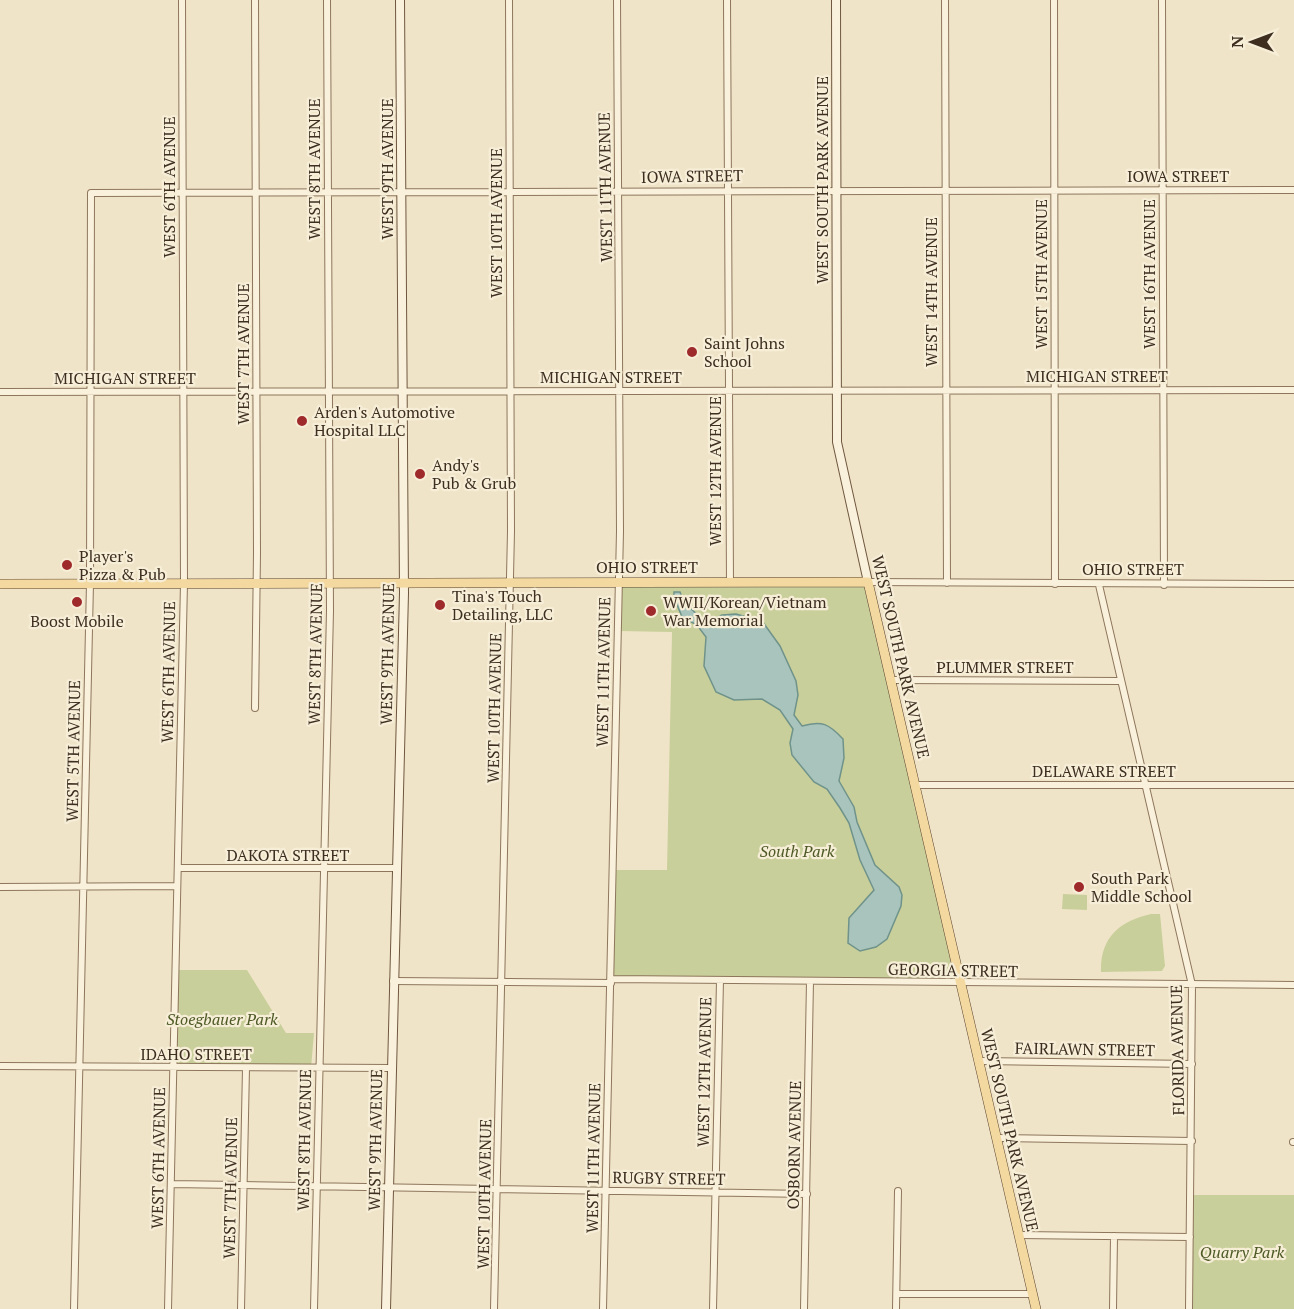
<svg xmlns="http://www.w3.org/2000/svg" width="1294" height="1309" font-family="'PT Serif',serif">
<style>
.green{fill:#c9cf9b}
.water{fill:#a9c4bc;stroke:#6f938a;stroke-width:1.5}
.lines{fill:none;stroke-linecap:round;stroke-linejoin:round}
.minor-casing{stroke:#8d765c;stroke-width:8}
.secondary-casing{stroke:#6f573f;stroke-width:10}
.primary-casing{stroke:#5b4430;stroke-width:10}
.minor{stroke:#faf1dc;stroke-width:6}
.secondary{stroke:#faf1dc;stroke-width:8}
.primary{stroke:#f3d9a0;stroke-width:9}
.poi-dot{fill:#9e2a2b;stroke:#f7eed8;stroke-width:2}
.labels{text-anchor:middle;stroke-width:4.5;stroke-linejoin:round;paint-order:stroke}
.street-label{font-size:16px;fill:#3d2e20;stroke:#f7eed8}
.poi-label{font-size:16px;fill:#3d2e20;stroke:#f7eed8;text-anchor:start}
.park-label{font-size:16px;font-style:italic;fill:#4d5a26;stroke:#f7eed8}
</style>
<rect width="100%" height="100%" fill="#f0e4c8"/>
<path class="green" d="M619,582L869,583L961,984L611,978L613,870H667L672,632L618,631Z
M1063,894L1087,895V910L1062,909Z
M1151,914H1160L1165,966L1162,971L1101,972C1100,938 1119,921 1151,914Z
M176,970H247L286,1033H314L311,1068H173Z
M1191,1195H1294V1309H1189Z"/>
<path class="water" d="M674,592H680L683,600L705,623L722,615L736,614L762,621L780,646L796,681L798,695L794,715L802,726C822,720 829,724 843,739L844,758L839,781L854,807L857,822L875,865L899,887L902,895L901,906L887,939L876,947L860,951L848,943L849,918L874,890L860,860L849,823L840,808L827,789L814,782L792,755L790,743L793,729L780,710L762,699L734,700L716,692L704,666L706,637L697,625L682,617L674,597Z"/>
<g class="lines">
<defs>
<path id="minor" d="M727,0L730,583
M945,0L947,583
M1054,0L1055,584
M1162,0L1164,585
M0,392L1294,390
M868,582L1294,584
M1099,585L1192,985L1189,1309
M890,680L1120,681
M255,708L257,553L255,0
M914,785H1294
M178,868H398
M0,887L177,886
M611,979L1294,985
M393,981L611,983
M979,1061L1192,1064
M0,1066L391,1068
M997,1138L1192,1141
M1293,1142H1294
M171,1184L807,1194
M1019,1235L1190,1237
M897,1294H1032
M74,1309L90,583L91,193L1294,190
M168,1309L184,583L182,0
M241,1309L246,1068
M314,1309L330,611L327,0
M494,1309L511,531L509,0
M603,1309L620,531L617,0
M713,1309L720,980
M804,1309L810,981
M896,1309L898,1191
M1113,1309L1114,1236"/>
<path id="secondary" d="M836,0L837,442L868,582
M386,1309L404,593L400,0"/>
<path id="primary" d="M0,584L868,582L1036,1309"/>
</defs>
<use href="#minor" class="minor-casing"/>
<use href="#secondary" class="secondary-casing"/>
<use href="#primary" class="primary-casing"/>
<use href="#minor" class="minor"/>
<use href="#secondary" class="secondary"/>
<use href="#primary" class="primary"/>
</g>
<g class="poi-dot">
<circle cx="692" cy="352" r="6"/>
<circle cx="302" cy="421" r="6"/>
<circle cx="420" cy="474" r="6"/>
<circle cx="67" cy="565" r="6"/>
<circle cx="77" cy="602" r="6"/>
<circle cx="440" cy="605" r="6"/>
<circle cx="651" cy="611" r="6"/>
<circle cx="1079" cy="887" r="6"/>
</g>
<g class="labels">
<g class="street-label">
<text transform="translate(314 169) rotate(-90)" y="6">WEST 8TH AVENUE</text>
<text transform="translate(387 169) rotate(-90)" y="6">WEST 9TH AVENUE</text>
<text transform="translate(692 176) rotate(-1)" y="6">IOWA STREET</text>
<text x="1178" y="182">IOWA STREET</text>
<text transform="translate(822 180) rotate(-90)" y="6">WEST SOUTH PARK AVENUE</text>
<text transform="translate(169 187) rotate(-90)" y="6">WEST 6TH AVENUE</text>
<text transform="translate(605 187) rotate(-91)" y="6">WEST 11TH AVENUE</text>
<text transform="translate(496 223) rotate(-90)" y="6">WEST 10TH AVENUE</text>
<text transform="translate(1041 274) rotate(-90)" y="6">WEST 15TH AVENUE</text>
<text transform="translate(1149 274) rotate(-90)" y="6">WEST 16TH AVENUE</text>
<text transform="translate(931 292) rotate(-90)" y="6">WEST 14TH AVENUE</text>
<text transform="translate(243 354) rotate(-90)" y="6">WEST 7TH AVENUE</text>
<text x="1097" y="382">MICHIGAN STREET</text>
<text x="611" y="383">MICHIGAN STREET</text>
<text x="125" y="384">MICHIGAN STREET</text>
<text transform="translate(715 471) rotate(-90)" y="6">WEST 12TH AVENUE</text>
<text x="647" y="573">OHIO STREET</text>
<text x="1133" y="575">OHIO STREET</text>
<text transform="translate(315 654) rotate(-89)" y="6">WEST 8TH AVENUE</text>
<text transform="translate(387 654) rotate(-89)" y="6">WEST 9TH AVENUE</text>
<text transform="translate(901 657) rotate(77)" y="6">WEST SOUTH PARK AVENUE</text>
<text x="1005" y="673">PLUMMER STREET</text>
<text transform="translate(168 672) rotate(-89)" y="6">WEST 6TH AVENUE</text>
<text transform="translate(603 672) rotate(-89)" y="6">WEST 11TH AVENUE</text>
<text transform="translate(494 708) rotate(-89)" y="6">WEST 10TH AVENUE</text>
<text transform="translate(73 751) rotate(-89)" y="6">WEST 5TH AVENUE</text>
<text x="1104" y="777">DELAWARE STREET</text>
<text x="288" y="861">DAKOTA STREET</text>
<text transform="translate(953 970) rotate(1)" y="6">GEORGIA STREET</text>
<text transform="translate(1085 1049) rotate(1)" y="6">FAIRLAWN STREET</text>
<text transform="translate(1177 1050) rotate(-91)" y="6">FLORIDA AVENUE</text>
<text x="196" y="1060">IDAHO STREET</text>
<text transform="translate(704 1072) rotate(-89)" y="6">WEST 12TH AVENUE</text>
<text transform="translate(1010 1130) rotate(77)" y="6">WEST SOUTH PARK AVENUE</text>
<text transform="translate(304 1140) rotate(-89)" y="6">WEST 8TH AVENUE</text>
<text transform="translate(375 1140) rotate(-89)" y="6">WEST 9TH AVENUE</text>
<text transform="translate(794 1145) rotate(-89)" y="6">OSBORN AVENUE</text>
<text transform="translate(158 1158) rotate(-89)" y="6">WEST 6TH AVENUE</text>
<text transform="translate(593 1158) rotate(-89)" y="6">WEST 11TH AVENUE</text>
<text transform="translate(669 1178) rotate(1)" y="6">RUGBY STREET</text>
<text transform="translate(230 1188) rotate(-89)" y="6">WEST 7TH AVENUE</text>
<text transform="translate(484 1194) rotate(-89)" y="6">WEST 10TH AVENUE</text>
</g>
<g class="poi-label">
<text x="704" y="349">Saint Johns<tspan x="704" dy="18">School</tspan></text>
<text x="314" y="418">Arden's Automotive<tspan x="314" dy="18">Hospital LLC</tspan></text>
<text x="432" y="471">Andy's<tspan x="432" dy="18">Pub &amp; Grub</tspan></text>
<text x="79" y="562">Player's<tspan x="79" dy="18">Pizza &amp; Pub</tspan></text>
<text x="452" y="602">Tina's Touch<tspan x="452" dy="18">Detailing, LLC</tspan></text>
<text x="663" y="608">WWII/Korean/Vietnam<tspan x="663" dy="18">War Memorial</tspan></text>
<text x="77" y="627" text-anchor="middle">Boost Mobile</text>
<text x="1091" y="884">South Park<tspan x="1091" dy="18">Middle School</tspan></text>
</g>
<g class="park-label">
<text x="797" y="857">South Park</text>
<text x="222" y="1025">Stoegbauer Park</text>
<text x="1242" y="1258">Quarry Park</text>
</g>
</g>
<g transform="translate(1252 42) rotate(270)" stroke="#f7eed8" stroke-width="4.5" paint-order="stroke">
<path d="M0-4.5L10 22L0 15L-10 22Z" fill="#3d2e20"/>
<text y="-9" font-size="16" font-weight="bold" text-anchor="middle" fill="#3d2e20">N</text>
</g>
</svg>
